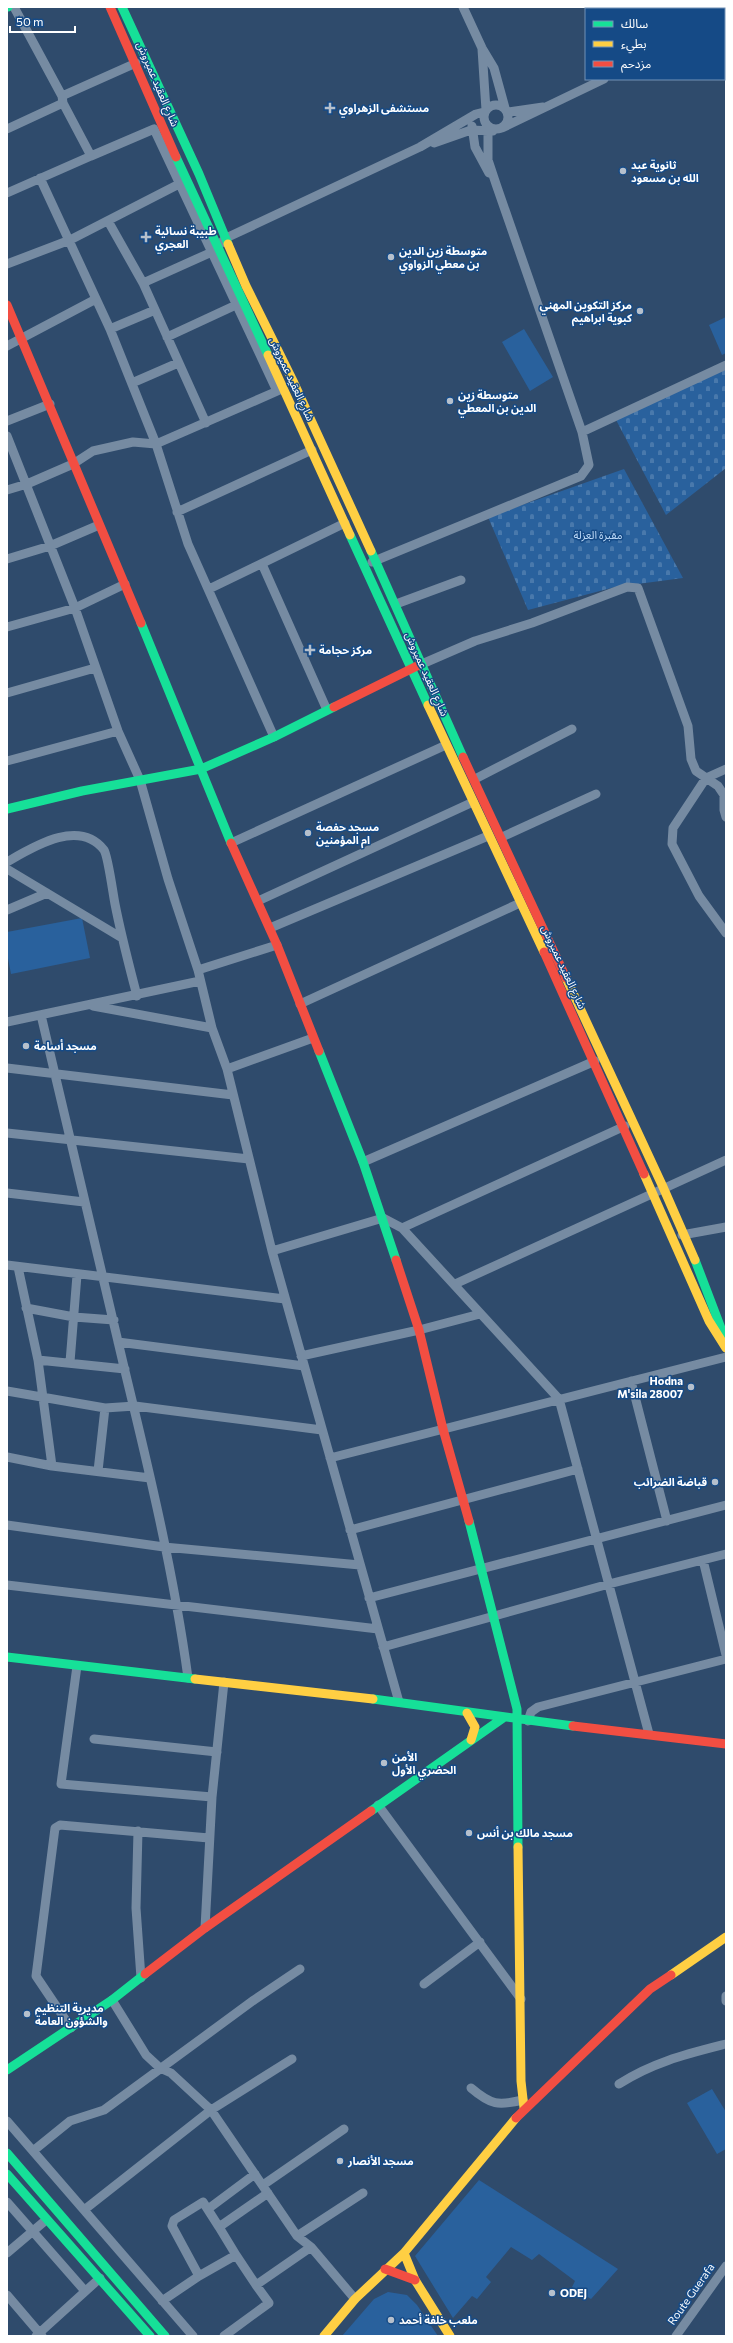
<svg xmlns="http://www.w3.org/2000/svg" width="733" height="2343" font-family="Commissioner,'Noto Sans Arabic',sans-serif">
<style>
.cemetery{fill:url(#cemetery-stones)}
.park{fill:#29619d}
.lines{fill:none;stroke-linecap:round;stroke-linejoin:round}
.street{stroke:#768ba2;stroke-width:9}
.fast{stroke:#16e098;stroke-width:9}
.slow{stroke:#ffcf43;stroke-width:9}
.jam{stroke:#f24e42;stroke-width:9}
.poi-dot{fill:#b6c0cc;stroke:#154a86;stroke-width:1.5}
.labels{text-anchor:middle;stroke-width:3;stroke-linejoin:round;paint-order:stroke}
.street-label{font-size:11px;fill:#fff;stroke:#154a86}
.poi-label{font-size:11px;font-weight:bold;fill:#fff;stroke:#154a86;text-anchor:start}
.park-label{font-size:11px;fill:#c0dcfa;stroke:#154a86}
</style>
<defs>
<pattern id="cemetery-stones" width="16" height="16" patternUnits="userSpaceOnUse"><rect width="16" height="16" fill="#29619d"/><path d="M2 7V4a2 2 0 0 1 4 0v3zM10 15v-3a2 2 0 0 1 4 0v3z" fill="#4979ac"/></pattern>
</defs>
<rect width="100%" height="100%" fill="#2f4b6c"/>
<path class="cemetery" d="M726,369V468L666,515L615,418Z
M624,469L683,578L615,587L528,610L488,517Z"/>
<path class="park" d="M726,317V353L722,355L709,325Z
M524,329L553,377L530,391L502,342Z
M82,918L90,958L11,974L7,953V932Z
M712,2089L726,2112V2149L717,2154L687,2103Z
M479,2180L618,2269L591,2299L572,2287L575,2281L539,2254L532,2260L511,2247L486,2277L491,2282L477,2299L472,2296L453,2318L415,2256Z
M388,2292L407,2295L417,2305L438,2336H342L374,2299Z"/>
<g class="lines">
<path class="street" d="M463,7L482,48L494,68L505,108
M595,9V7
M724,28L726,27
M482,49L486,110
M62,96L136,63
M484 117a12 12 0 1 1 24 0a12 12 0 1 1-24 0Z
M508,112L543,107
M472,126L475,147L489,173
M502,128L604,79
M7,129L63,103
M434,143L471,130L493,131
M91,156L154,129L277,391
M40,178L110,329L156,444L188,544L274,737
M7,193L91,156L63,103L62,96L14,7
M108,221L143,283L206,423
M7,264L70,240L183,182
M143,283L212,252L226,238L420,147L476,114L484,112
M110,329L155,310
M167,337L236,305
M7,346L96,299
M132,383L178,363
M7,421L50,404
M582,432L726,365
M7,436L75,608L118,731L140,780L168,879L198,970L212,1028L227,1069L272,1251L399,1702
M7,490L27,484L73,464L93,451L133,442L156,444L282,389
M177,512L312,450
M7,559L50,546L99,525
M372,562L581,476L589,465L582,432L496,184L488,160V131
M262,564L327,710
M209,589L345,523
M396,604L461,580
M7,627L75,608L125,584
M422,664L475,641L532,623L627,587L638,588L688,726L691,759L696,771L718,786L724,795V810L726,817
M7,693L95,668
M7,761L118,731
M726,769L706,778L673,828L672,844L699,896L726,933
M475,779L572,729
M502,837L596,794
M231,843L446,745
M7,862C33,847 79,818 104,850C108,856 113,894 115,904C121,935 129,965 137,996
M7,869L122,938
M258,901L473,802
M7,910L47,893
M270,928L488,836
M198,970L277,945
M300,1004L520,903
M93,1006L212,1028
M41,1015C69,1132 96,1250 124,1367C149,1470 174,1574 188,1678
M7,1022L200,981
M7,1068L233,1095
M227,1069L313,1038
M7,1133L249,1159
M363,1162L595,1061
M7,1193L84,1202
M402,1228L559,1399L649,1734
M682,1235L726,1227
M272,1251L383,1218L402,1228L625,1126
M7,1265L285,1299
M18,1267L38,1360L52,1466
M455,1284L726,1160
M26,1308L74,1317L114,1320
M118,1342L304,1366
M301,1356L419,1330L480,1314
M38,1360L125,1369
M70,1362L77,1275
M631,1381L667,1521
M7,1391L105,1408L135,1406L322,1430
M7,1457L52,1466L150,1478
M330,1458L726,1357
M98,1471L105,1408
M7,1525L164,1547L360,1565
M350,1530L578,1469
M703,1560L726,1655
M7,1585L378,1629
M369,1598L726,1505
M383,1647L609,1584L726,1554
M77,1666L61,1784L212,1797
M528,1721L531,1712L538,1707L726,1659
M94,1739L217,1752
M378,1805L521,1999
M138,1831L136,1908L141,1978
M205,1928L212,1797L224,1682
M424,1984L480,1942
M726,1996V2001
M112,2000L146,2055L160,2068L171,2073L211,2110L297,2236L311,2247L355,2299
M71,2028L36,1976L55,1828L60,1825L209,1838
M619,2084C653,2062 687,2054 726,2044
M471,2088C491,2105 498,2106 523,2100
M7,2121L193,2336
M33,2151L70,2121L104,2110L254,2000L300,1969
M263,2185L344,2129
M7,2202L85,2291
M208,2209L255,2174
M84,2210L211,2110L292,2059
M297,2236L363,2193
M7,2253L46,2220
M236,2255L219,2227L268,2193
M199,2276L172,2226L174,2220L203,2202L219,2227
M7,2295L42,2336
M162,2301L199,2276L236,2255L256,2285L311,2247
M36,2336L100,2278
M224,2336L269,2303L256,2285
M676,2336L726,2266"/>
<path class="fast" d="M7,7H8
M122,7L199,174L228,244
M176,157L268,355
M350,535L428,705
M371,551L463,757
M141,623L231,843
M7,809L82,791L201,769L274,737L334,707
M319,1051L363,1162L396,1260
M695,1260L724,1336
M469,1521L517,1709L518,1847
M7,1657L195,1679
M373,1699L573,1726
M371,1811L503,1718
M7,2070L112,2000L145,1974
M7,2153L165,2336
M7,2174L150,2336"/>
<path class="slow" d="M228,244L246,286L294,383L371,551
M268,355L350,535
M428,705L544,952
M566,978L663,1187L695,1260
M644,1174L709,1321L726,1348
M195,1679L373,1699
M467,1713L475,1727L471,1740
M518,1847L521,2081L524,2108
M671,1975L726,1937
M404,2253L415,2280L450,2336
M324,2336L355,2299L404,2253L516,2118"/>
<path class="jam" d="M110,7L176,157
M7,305L141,623
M334,707L419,665
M463,757L566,978
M231,843L277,945L319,1051
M544,952L644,1174
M396,1260L419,1330L443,1429L469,1521
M573,1726L726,1744
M145,1974L205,1928L371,1811
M516,2118L650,1989L671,1975
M385,2269L415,2280"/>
</g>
<g class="poi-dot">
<path d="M328 102h4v4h4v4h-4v4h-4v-4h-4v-4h4z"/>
<circle cx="623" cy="171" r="4"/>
<path d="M144 231h4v4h4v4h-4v4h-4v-4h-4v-4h4z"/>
<circle cx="391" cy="257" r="4"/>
<circle cx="640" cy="311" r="4"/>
<circle cx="450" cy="401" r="4"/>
<path d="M308 644h4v4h4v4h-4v4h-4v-4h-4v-4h4z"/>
<circle cx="308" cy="833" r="4"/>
<circle cx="26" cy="1046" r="4"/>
<circle cx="691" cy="1387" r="4"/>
<circle cx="715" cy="1482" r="4"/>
<circle cx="384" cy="1763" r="4"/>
<circle cx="469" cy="1833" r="4"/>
<circle cx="27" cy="2014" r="4"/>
<circle cx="340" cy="2161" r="4"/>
<circle cx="552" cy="2293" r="4"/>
<circle cx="391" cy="2320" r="4"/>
</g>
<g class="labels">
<g class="street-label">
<text transform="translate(158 84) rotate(67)" y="4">شارع العقيد عميروش</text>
<text transform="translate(292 379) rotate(65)" y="4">شارع العقيد عميروش</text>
<text transform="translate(427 674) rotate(66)" y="4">شارع العقيد عميروش</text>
<text transform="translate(564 967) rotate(65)" y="4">شارع العقيد عميروش</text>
<text transform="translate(691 2294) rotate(-55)" y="4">Route Guerafa</text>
</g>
<g class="poi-label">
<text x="339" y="112">مستشفى الزهراوي</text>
<text x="631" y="169">ثانوية عبد<tspan x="631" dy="13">الله بن مسعود</tspan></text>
<text x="155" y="235">طبيبة نسائية<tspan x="155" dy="13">العجري</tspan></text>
<text x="399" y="255">متوسطة زين الدين<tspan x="399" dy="13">بن معطي الزواوي</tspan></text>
<text x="632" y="309" text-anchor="end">مركز التكوين المهني<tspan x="632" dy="13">كبوية ابراهيم</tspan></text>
<text x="458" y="399">متوسطة زين<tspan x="458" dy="13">الدين بن المعطي</tspan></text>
<text x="319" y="654">مركز حجامة</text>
<text x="316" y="831">مسجد حفصة<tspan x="316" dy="13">ام المؤمنين</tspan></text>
<text x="34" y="1050">مسجد أسامة</text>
<text x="683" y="1385" text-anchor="end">Hodna<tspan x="683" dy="13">M'sila 28007</tspan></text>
<text x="707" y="1486" text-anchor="end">قباضة الضرائب</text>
<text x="392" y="1761">الأمن<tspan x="392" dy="13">الحضري الأول</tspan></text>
<text x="477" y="1837">مسجد مالك بن أنس</text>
<text x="35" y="2012">مديرية التنظيم<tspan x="35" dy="13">والشؤون العامة</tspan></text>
<text x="348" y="2165">مسجد الأنصار</text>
<text x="560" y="2297">ODEJ</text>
<text x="399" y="2324">ملعب خلفة أحمد</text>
</g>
<g class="park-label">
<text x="598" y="539">مقبرة العزلة</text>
</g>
</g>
<rect width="733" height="2343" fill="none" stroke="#ffffff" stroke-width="16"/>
<rect x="585" y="8" width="140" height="72" fill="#154a86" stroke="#7392b6"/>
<rect x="593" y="21" width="20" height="6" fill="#16e098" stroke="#7392b6"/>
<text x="621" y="28" font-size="12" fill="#ffffff">سالك</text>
<rect x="593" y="41" width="20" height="6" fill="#ffcf43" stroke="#7392b6"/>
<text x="621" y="48" font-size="12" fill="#ffffff">بطيء</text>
<rect x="593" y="61" width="20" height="6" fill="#f24e42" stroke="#7392b6"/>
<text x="621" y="68" font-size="12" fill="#ffffff">مزدحم</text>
<path d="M10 26v6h65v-6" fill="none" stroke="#ffffff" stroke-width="2"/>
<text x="16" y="26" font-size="12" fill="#ffffff" stroke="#154a86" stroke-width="3" paint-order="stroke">50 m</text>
</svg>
